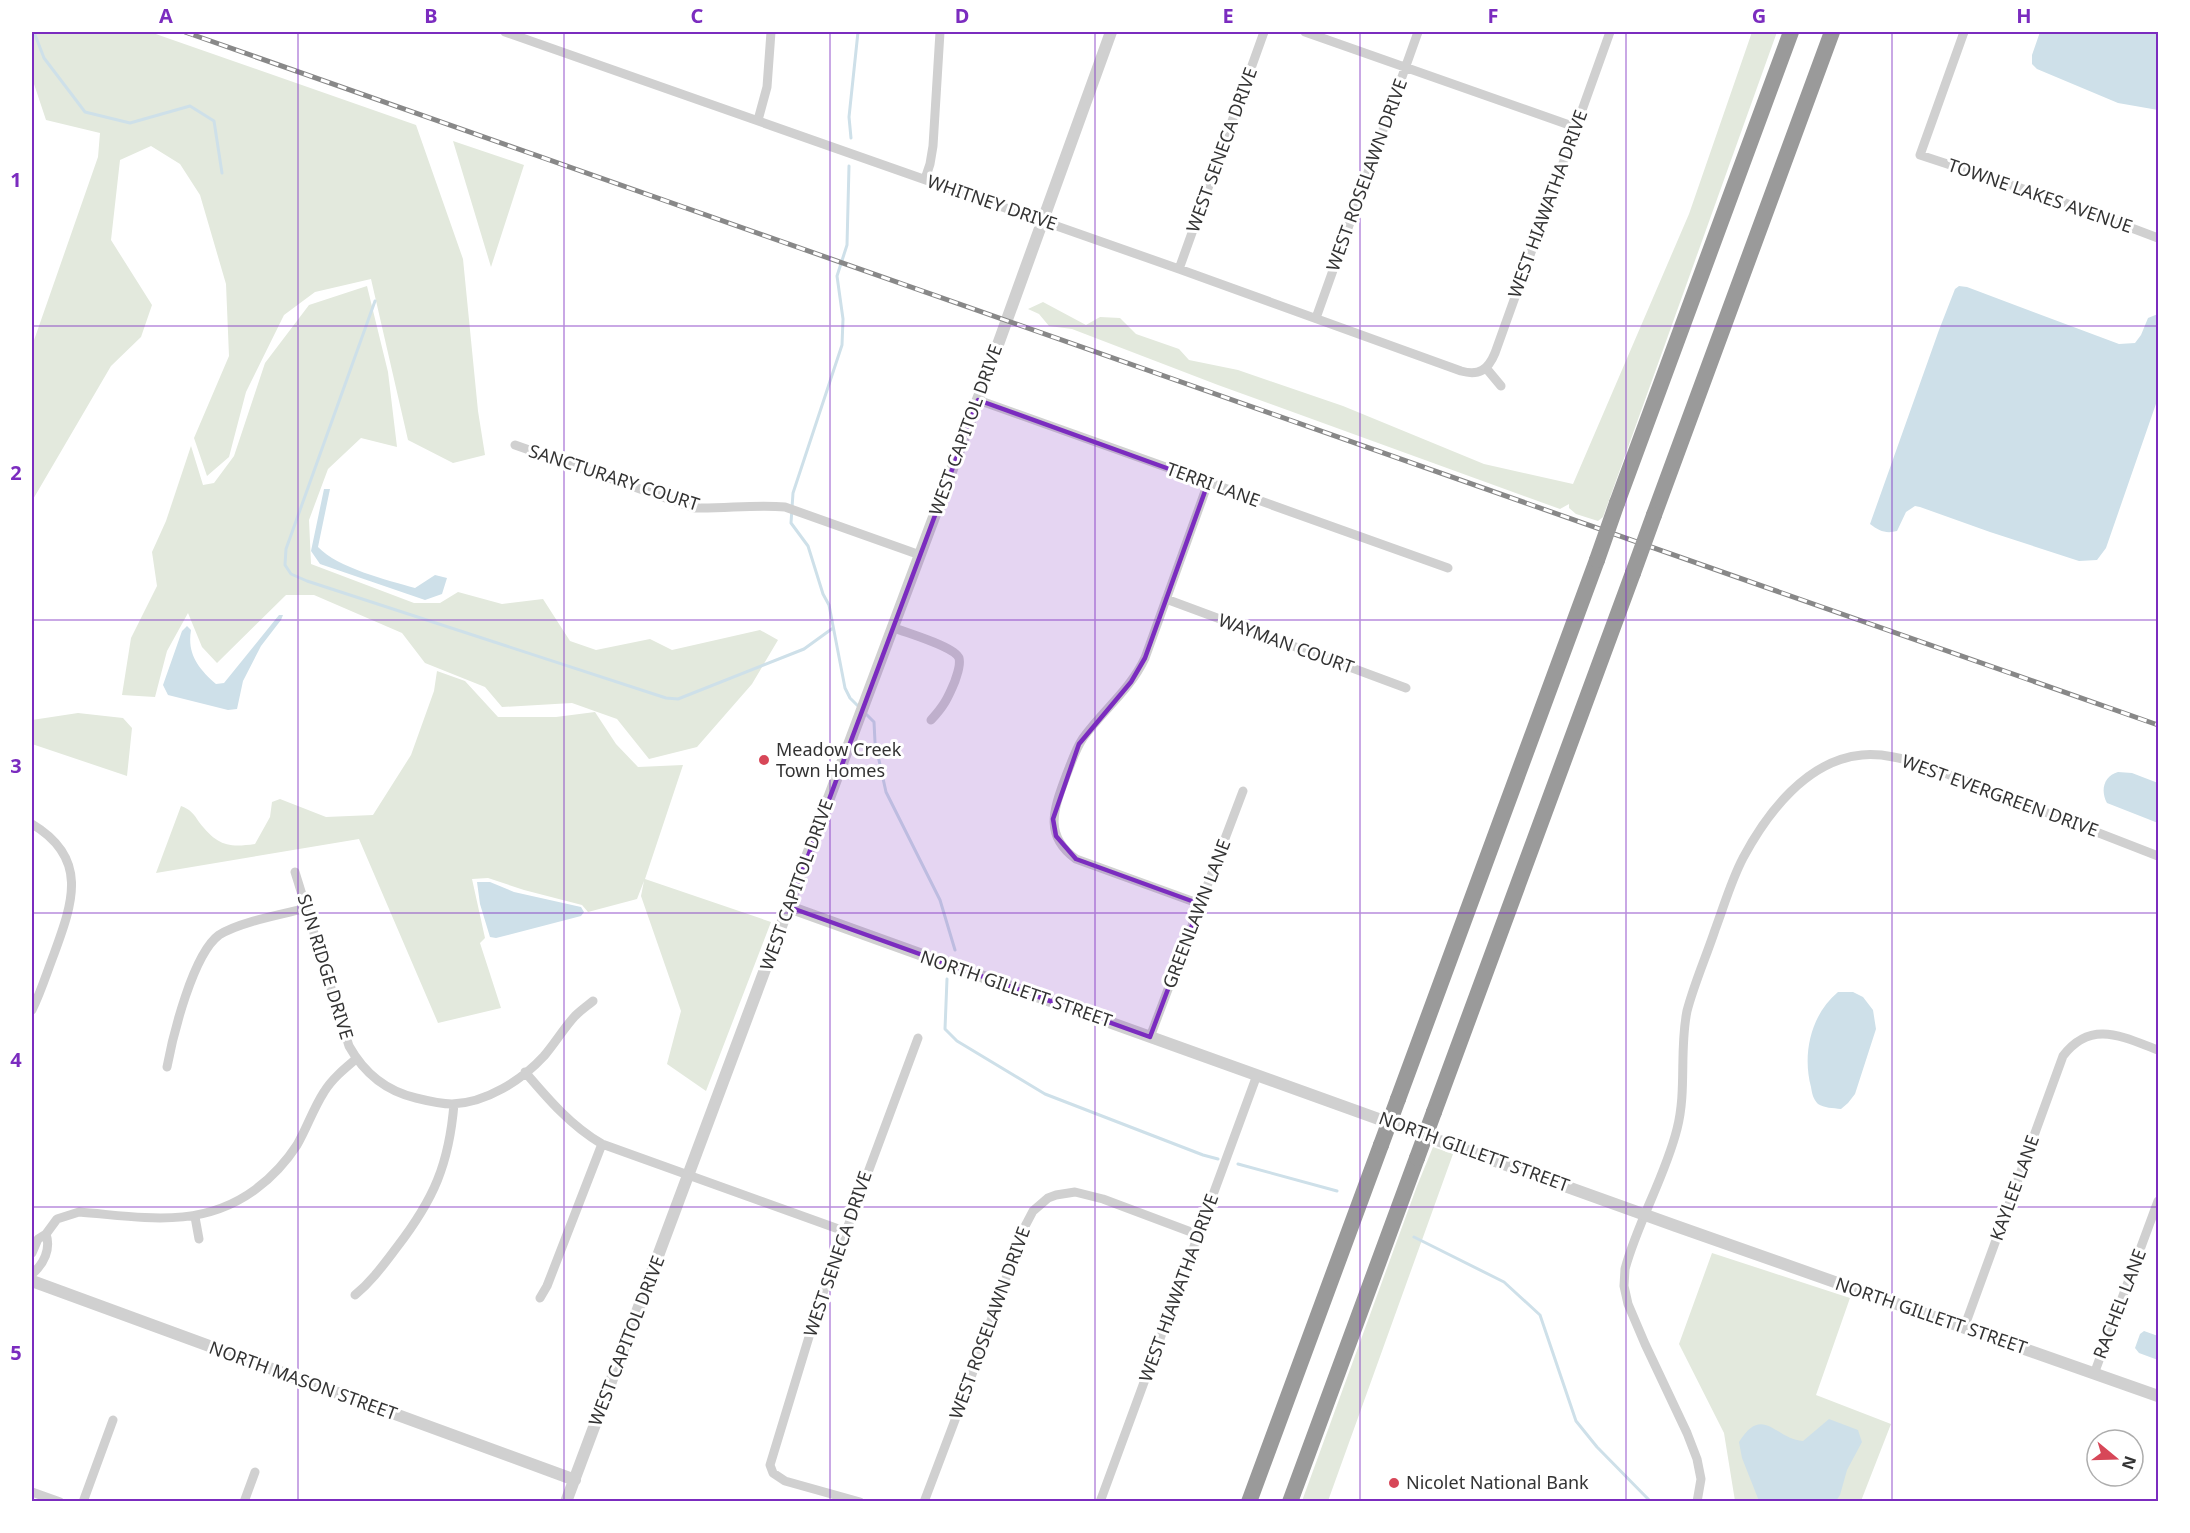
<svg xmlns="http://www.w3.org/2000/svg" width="2190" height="1533" font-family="'Noto Sans',sans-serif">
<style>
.green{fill:#e3e9dd}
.water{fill:#cee0e9}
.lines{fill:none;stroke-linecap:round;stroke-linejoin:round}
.stream{stroke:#cee0e9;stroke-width:3}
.minor{stroke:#d0d0d0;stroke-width:9}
.tertiary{stroke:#d0d0d0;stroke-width:12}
.motorway{stroke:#9a9a9a;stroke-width:16}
.rail-casing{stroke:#888;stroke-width:5}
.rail{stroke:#fff;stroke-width:3;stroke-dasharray:9;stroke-linecap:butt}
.motorway-bridge{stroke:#9a9a9a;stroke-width:16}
.marked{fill:#7b2cbf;fill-opacity:0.2;stroke:#7b2cbf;stroke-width:4.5;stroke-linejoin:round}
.grid{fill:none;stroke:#7b2cbf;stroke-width:1.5;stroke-opacity:0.55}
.poi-dot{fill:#d74758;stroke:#fff;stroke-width:2}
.labels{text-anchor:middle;stroke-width:6;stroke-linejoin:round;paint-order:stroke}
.street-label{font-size:18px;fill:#333;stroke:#fff}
.poi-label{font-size:18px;fill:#333;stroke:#fff;text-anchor:start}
.neatline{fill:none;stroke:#7b2cbf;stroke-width:2}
.grid-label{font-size:20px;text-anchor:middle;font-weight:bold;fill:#7b2cbf}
</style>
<rect width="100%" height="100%" fill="#fff"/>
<path class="green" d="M32,32H150L416,125L463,259L478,411L485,455L453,463L408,440L371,279L315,292L284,315L246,392L229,457L207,476L194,438L229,356L226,284L200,195L180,164L151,146L120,160L111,240L152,305L141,337L111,366L32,501V346L98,157L100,133L46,120L32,78Z
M1752,32H1777L1603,517L1598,521L1576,514L1569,508V504L1560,509L1218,385L1072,329L1049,326L1039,314L1028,309L1043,302L1086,325L1100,317L1120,318L1136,334L1179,349L1189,360L1238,370L1343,406L1484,464L1573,484L1689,214Z
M453,141L524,165L491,267Z
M367,286L388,372L397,447L361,438L328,469L309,520L311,564L414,603H440L458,592L502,604L543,599L570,641L596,650L650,639L672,650L760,630L778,640L752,684L697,747L649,759L617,719L572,703L502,707L485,687L425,663L402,633L314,595H286L217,663L202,647L188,613L167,651L155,697L122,695L131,638L157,586L152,552L166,521L191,446L203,485L214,483L234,456L265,363L309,305Z
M437,671L465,681L498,717H556L595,712L616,744L638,767L683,765L645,879L771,922L706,1091L667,1064L681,1011L641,896L644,881L637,899L588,912L582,905L524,890L488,878L472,879L485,938L480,943L501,1008L438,1023L359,839L156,873L181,806C190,809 194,814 199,822C217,845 227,848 255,844L270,817L272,802L280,799L326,817L373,815L411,755L434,691Z
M78,713L123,718L132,728L127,776L32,744V720Z
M1433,1147L1453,1154L1328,1501H1302L1417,1186Z
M1712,1253L1850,1298L1816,1395L1891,1424L1861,1501H1735L1724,1433L1679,1344Z"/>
<path class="water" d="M2040,32H2158V110L2118,103L2037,69L2032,64V55Z
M1959,286L1967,287L2119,344L2135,343L2141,335L2148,318L2158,314V398L2106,548L2097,560L2079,561L1990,532L1920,507L1915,506L1906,512L1897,531C1886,534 1879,531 1870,524L1939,330L1955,289Z
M324,489H330L318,547C338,568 387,580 415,588L435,575L447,578L442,594L425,600L320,564L311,551Z
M279,615H283L281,620L261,646L243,681L237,709L228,710L168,695L163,685L182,631L187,626L191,630C187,654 198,668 216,684L224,683Z
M2118,772L2132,773L2158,783V823L2107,803C2100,790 2104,776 2118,772Z
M477,882H490L514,892L581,907L584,912L581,916L496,938L490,937L480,904Z
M1838,992H1853L1863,997L1873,1010L1876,1029L1855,1094L1848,1103L1841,1109C1833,1108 1824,1108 1818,1104C1813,1099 1812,1093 1811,1087C1802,1054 1811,1014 1838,992Z
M2144,1331L2158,1336V1360L2139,1353L2135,1348L2140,1334Z
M1829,1419L1858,1430L1862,1442L1847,1470L1840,1495L1836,1501H1759L1742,1458L1739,1442C1763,1403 1776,1440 1803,1441Z"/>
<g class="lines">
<path class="stream" d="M34,32L44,58L85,112L130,123L190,106L214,121L222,173
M851,138L849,117L858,32
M849,166L847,245L837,276L843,319L842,345L793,493L791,523L808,546L823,594L829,605L845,688L850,698L859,707
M375,301L286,549L285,565L291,574L307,581L666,698L678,699L804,649L833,628
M864,712L874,722L875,742L886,792L940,900L955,950
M947,979L945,1029L957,1041L1045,1094L1203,1155L1218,1159
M1238,1164L1337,1191
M1414,1237L1504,1282L1540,1315L1576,1421L1597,1447L1651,1502"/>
<path class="minor" d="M505,32L1179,269L1461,371C1479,376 1488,370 1495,353L1610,32
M1305,32L1575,127
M1964,32L1920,155L2060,201L2158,238
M758,120L767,87L771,32
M925,179L930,164L933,146L940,32
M1179,269L1264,32
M1316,318L1418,32
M1486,368L1501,386
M978,400L1448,568
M515,445L694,508C725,509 755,504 785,507L920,555
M1166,599L1406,688
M892,627C906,633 954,646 959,658C961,666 957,674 955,681C948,698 944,706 931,720
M32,824C89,858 73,902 54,954C47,972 41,992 32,1010
M295,872L349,1046C364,1073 386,1091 416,1098C428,1101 440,1104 452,1104C486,1103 522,1080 544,1056C555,1043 564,1028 575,1016C581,1010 587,1006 593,1001
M1200,904L1076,859C1043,835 1054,809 1066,776C1071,764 1075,750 1083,738C1103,710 1130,690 1145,658L1208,483
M1150,1037L1243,791
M167,1067C173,1035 193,954 219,935C239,922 283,914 307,908
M525,1072C548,1099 571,1126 602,1144L844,1231
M195,1217L199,1239
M32,1253L38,1239L46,1234L57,1219L79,1212C143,1217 201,1230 256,1189C272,1177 286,1162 297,1145C307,1128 313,1109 324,1092C332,1079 344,1069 356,1059
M32,1274C44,1264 51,1249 46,1234
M355,1295C372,1281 384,1264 397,1247C434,1199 449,1164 454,1104
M540,1298L547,1286L602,1144
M1964,1328L2063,1056C2091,1019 2123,1037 2158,1050
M2094,1374L2158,1201
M32,1492L60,1502
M83,1502L113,1420
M244,1502L255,1472
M860,1502L785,1481L773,1473L770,1465L819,1304L918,1038
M924,1502L969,1383L1023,1230L1033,1211L1048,1198L1056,1195L1075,1192L1103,1199L1199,1235
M1100,1502L1257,1075
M1697,1502L1701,1479L1697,1459L1687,1433L1645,1344L1628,1304L1624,1286L1625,1269C1638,1221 1665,1177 1677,1129C1687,1091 1679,1050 1687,1011C1694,984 1706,957 1715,930C1724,906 1731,881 1743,858C1767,813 1807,760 1862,755C1883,753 1904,759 1924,765L2158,856"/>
<path class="tertiary" d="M789,907L1676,1226L2158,1396
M32,1281L575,1480
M566,1502L983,386L1111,32"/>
<path class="motorway" d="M1617,503L1791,32
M1654,515L1832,32
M1398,1099L1597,560
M1434,1112L1633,573
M1249,1502L1381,1145
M1290,1502L1417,1158"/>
<defs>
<path id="rail" d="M185,32L2158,725"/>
</defs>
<use href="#rail" class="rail-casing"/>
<use href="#rail" class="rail"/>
<path class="motorway-bridge" d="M1597,560L1617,503
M1633,573L1654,515
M1381,1145L1398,1099
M1417,1158L1434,1112"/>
</g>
<path class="marked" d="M978,400L1208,483L1145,658L1131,682L1079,744L1053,819L1056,836L1076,859L1200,904L1150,1037L789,907Z"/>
<path class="grid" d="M298,32V1502M564,32V1502M830,32V1502M1095,32V1502M1360,32V1502M1626,32V1502M1892,32V1502M32,326H2158M32,620H2158M32,913H2158M32,1207H2158"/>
<g class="poi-dot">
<circle cx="764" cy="760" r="6"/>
<circle cx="1394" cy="1483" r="6"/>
</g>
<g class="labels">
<g class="street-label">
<text transform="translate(1222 150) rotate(-70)" y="6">WEST SENECA DRIVE</text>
<text transform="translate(1367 175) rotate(-70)" y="6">WEST ROSELAWN DRIVE</text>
<text transform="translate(2040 196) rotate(19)" y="6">TOWNE LAKES AVENUE</text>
<text transform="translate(992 203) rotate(19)" y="6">WHITNEY DRIVE</text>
<text transform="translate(1548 204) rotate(-70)" y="6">WEST HIAWATHA DRIVE</text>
<text transform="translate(966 430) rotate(-70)" y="6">WEST CAPITOL DRIVE</text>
<text transform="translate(614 478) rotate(18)" y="6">SANCTURARY COURT</text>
<text transform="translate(1213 485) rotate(20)" y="6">TERRI LANE</text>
<text transform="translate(1286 644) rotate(20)" y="6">WAYMAN COURT</text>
<text transform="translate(2000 796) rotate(20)" y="6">WEST EVERGREEN DRIVE</text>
<text transform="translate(797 885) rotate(-70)" y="6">WEST CAPITOL DRIVE</text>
<text transform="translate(1197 914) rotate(-69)" y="6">GREENLAWN LANE</text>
<text transform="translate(325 967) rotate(73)" y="6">SUN RIDGE DRIVE</text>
<text transform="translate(1016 989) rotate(19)" y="6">NORTH GILLETT STREET</text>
<text transform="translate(1474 1152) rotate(20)" y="6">NORTH GILLETT STREET</text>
<text transform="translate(2015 1188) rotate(-70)" y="6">KAYLEE LANE</text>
<text transform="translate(838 1254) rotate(-71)" y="6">WEST SENECA DRIVE</text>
<text transform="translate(1179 1288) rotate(-70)" y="6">WEST HIAWATHA DRIVE</text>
<text transform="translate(2120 1304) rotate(-69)" y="6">RACHEL LANE</text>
<text transform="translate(1931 1316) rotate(19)" y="6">NORTH GILLETT STREET</text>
<text transform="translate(990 1323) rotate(-70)" y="6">WEST ROSELAWN DRIVE</text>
<text transform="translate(627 1341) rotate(-69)" y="6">WEST CAPITOL DRIVE</text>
<text transform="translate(303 1381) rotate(20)" y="6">NORTH MASON STREET</text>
</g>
<g class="poi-label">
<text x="776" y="756">Meadow Creek<tspan x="776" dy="21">Town Homes</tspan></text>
<text x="1406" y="1489">Nicolet National Bank</text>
</g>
</g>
<rect width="2190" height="1533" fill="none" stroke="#ffffff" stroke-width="66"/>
<g transform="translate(2115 1458) rotate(109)"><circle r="28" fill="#ffffff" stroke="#adadad" stroke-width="1.5"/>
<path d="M0-4.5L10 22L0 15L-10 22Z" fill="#d74758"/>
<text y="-9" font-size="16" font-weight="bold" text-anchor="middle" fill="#333333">N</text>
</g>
<rect x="33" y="33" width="2124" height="1467" class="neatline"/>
<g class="grid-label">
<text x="166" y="23">A</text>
<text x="431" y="23">B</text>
<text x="697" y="23">C</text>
<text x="962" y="23">D</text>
<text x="1228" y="23">E</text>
<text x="1493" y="23">F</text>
<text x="1759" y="23">G</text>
<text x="2024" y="23">H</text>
<text x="16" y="187">1</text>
<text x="16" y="480">2</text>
<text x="16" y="773">3</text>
<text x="16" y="1067">4</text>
<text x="16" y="1360">5</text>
</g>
</svg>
